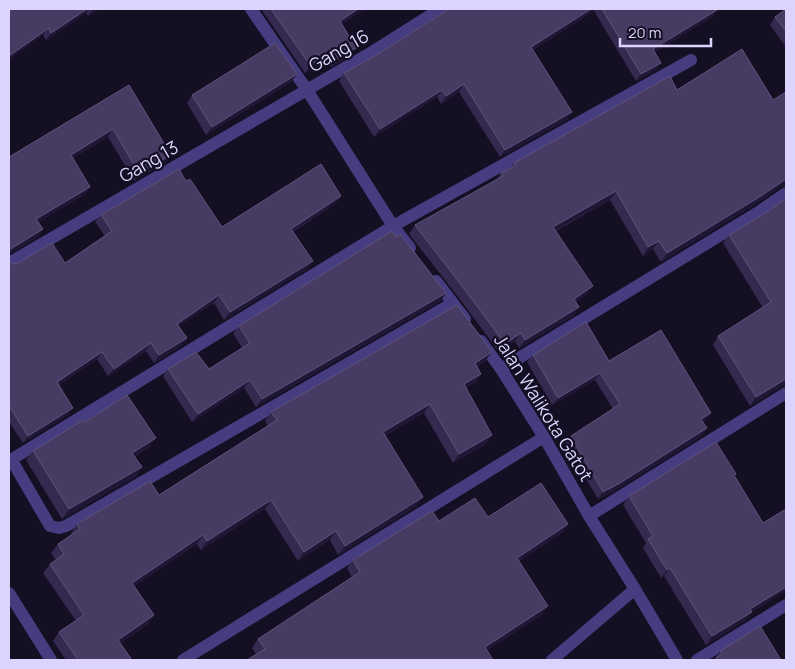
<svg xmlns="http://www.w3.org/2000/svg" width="795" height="669" font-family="Manrope,sans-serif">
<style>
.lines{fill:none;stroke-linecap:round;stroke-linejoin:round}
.lane{stroke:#453d7f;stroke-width:12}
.street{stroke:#453d7f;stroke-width:12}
.wall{fill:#352950}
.shaded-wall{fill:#201736}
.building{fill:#473b63;stroke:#5e537b}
.labels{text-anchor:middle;stroke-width:4.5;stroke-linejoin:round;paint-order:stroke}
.street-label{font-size:18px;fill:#dcd4fd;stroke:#140f23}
</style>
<rect width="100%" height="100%" fill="#140f23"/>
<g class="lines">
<path class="lane" d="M552,660L635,589"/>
<path class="street" d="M251,9L307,90L393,226L410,248
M9,263L367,55L440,9
M436,281L465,319
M481,341L501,369L544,437L589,516L635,589L677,660
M501,369L760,211L786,193
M11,459L50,526L59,528L66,526L453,303
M9,461L393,226L691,60
M589,516L786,393
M9,593L51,660
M183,660L544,437
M697,660L786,605"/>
</g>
<path class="wall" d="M9,9H99L88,16L86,13L46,40L43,35Z
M261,9H365L341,24L351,55L331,67L326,59L305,73Z
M448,9H717L712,17L655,52L661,63L656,70L636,81L594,11L533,50L567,120L500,157L459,92L441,104L437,97L374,137L339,81L344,73L378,54Z
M786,9V47L770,25L775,17Z
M297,74L291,82L206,135L187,103L192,95Z
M129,85L166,162L134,181L108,137L73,158L85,194L38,222L43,229L38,237L9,254V157Z
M677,90L785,185L781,186L756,204L661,262L653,249L643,256L610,200L556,231L587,294L576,302L579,307L573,316L519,348L515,341L499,352L459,298L409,234L415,225L497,179L501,173L511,167L514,163Z
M186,181L222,227L336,203L293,232L313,261L307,269L224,320L214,303L178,326L187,338L181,346L154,363L146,351L108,376L97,359L59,385L68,415L23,443L9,422V260L10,262L14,264L65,263L105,236L95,222L101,215Z
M770,210L785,385L782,386L750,406L713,345L718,336L763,308L723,243L729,235Z
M441,301L256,407L244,388L192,422L163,376L168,369H209L242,348L233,333L239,326Z
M492,352L485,361L477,367L481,374L475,383L466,388L486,444L453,463L424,413L385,436L417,506L338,555L330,540L298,561L265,509L201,550L197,544L134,586L148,624L120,643L132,660H66L53,641L59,632L76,621L43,573L50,564L56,560L51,553L58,544L72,535L71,533L77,524L159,495L268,426L265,421L271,412Z
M533,355L609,361L711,413L706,420L703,422L707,428L702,436L614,491L598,499L565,444L571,436L613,409L595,380L552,405L527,362Z
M85,422L156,438L149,447L135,457L142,467L135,477L62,519L26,460L33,451Z
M736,474L734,476L763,523L751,613L746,620L706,645L664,576L661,578L643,548L646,543L623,505L629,496Z
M488,517L568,524L562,533L519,561L542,615L487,650L256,654L252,648L258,639L352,577L347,568L353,560L439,521Z
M720,651L781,660H714Z"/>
<path class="shaded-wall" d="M87,9H89L86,13L46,40L51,33Z
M93,9H99L88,16Z
M358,9H365L334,28L340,21Z
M591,9H595L594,11L526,55L531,47Z
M717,10L712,17L648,57L653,49Z
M49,28L43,35L9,60V56Z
M356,48L351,55L331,67L336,59Z
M331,52L326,59L305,73L310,65Z
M661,63L656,70L636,81L641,74Z
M297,74L291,82L206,135L212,127Z
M464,84L459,92L441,104L446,96Z
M442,90L437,97L374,137L380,129Z
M572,112L567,120L500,157L505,150Z
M113,129L108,137L66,162L71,155Z
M171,155L166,162L134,181L139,173Z
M786,179V185L781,186L756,204L661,262L667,253Z
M90,187L85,194L31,227L36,219Z
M616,191L610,200L547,235L553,227Z
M341,196L336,203L285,236L291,229Z
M43,229L38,237L9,254V250L10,249Z
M659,241L653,249L643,256L648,247Z
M313,261L307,269L224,320L230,312Z
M593,286L587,294L568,307L574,299Z
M446,293L441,301L256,407L262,399Z
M219,295L214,303L171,331L177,324Z
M579,307L573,316L519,348L525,340Z
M521,333L515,341L499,352L505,344Z
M187,338L181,346L154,363L159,355Z
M151,343L146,351L108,376L114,369Z
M102,352L97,359L52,390L57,382Z
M492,352L485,361L469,372L475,363Z
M600,373L595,380L552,405L558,398Z
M481,374L475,383L458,393L464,384Z
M786,379V385L782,386L750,406L756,397Z
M250,380L244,388L192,422L198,414Z
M430,404L424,413L377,441L383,432Z
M73,408L68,415L23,443L28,436Z
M711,413L706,420L696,426L701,419Z
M707,428L702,436L614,491L598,499L603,492Z
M492,435L486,444L453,463L459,454Z
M156,438L149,447L126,463L132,453Z
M142,467L135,477L62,519L69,509Z
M423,497L417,506L338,555L345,546Z
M271,500L265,509L201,550L207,541Z
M568,524L562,533L511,567L517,558Z
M336,531L330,540L298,561L304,552Z
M203,535L197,544L125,592L132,583Z
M670,568L664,576L661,578L667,570Z
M786,587V591L751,613L746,620L706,645L712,636L750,609Z
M548,606L542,615L478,656L485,647Z
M154,615L148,624L111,649L118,640Z"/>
<path class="building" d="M9,9H87L51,33L49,28L9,56Z
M271,9H358L340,21L356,48L336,59L331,52L310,65Z
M449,9H591L531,47L572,112L505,150L464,84L446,96L442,90L380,129L344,73L378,54Z
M602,9H717V10L653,49L661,63L641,74Z
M786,9V31L775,17Z
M275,43L297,74L212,127L192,95Z
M742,49L773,100L786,92V179L761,196L667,253L659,241L648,247L616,191L553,227L593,286L574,299L579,307L525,340L521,333L505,344L465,290L415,225L503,176L501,173L516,165L514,163L670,76L677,90Z
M129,85L171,155L139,173L113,129L71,155L90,187L36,219L43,229L9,250V157Z
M321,164L341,196L291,229L313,261L230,312L219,295L177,324L187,338L159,355L151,343L114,369L102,352L57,382L73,408L28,436L9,406V260L10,262L14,264L18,263L52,243L65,263L112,231L101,215L179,169L186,181L190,179L222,227Z
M786,198V379L756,397L718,336L771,302L729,235L770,210Z
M392,231L396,237L400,234L446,293L262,399L250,380L198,414L168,369L196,352L209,369L250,343L239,326Z
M457,305L492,352L475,363L481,374L464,384L492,435L459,454L430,404L383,432L423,497L345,546L336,531L304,552L271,500L207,541L203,535L132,583L154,615L118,640L132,660H78L59,632L84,615L50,564L64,554L58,544L80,529L77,524L150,481L159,495L277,420L271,412Z
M586,322L609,361L661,330L711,413L701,419L707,428L620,483L603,492L571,436L620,404L600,373L558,398L533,355Z
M127,395L156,438L132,453L142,467L69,509L33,451L83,420L85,422Z
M716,442L736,474L734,475L763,523L786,509V587L750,609L752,612L712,636L670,568L667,570L648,539L653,536L629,496Z
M541,483L568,524L517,558L548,606L485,647L493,660H247L265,649L258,639L360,572L353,560L432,511L439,521L475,498L488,517Z
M760,626L781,660H717L716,658L722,654L720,651Z"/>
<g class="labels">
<g class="street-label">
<text transform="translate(339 51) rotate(-30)" y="6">Gang 16</text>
<text transform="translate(149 162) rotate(-30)" y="6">Gang 13</text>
<text transform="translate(543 408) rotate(58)" y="6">Jalan Walikota Gatot</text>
</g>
</g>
<rect width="795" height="669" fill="none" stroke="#dcd4fd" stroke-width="20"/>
<path d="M620 38v8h91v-8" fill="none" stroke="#dcd4fd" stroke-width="2.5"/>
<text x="628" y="38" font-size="15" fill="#dcd4fd" stroke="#140f23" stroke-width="4" paint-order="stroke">20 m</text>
</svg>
